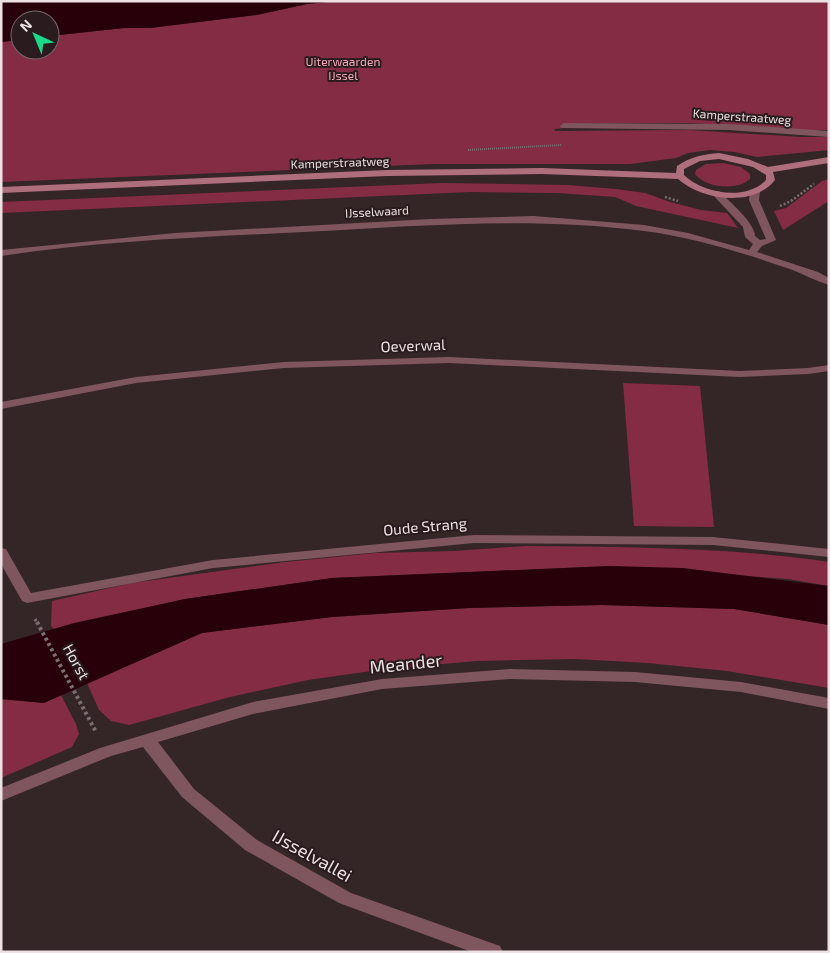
<svg xmlns="http://www.w3.org/2000/svg" width="830" height="953" font-family="'Exo 2',sans-serif">
<style>
.green{fill:#842c44}
.water{fill:#27000a}
.lines{fill:none;stroke-linecap:round;stroke-linejoin:round}
.path-far3{stroke:#7b6e70;stroke-width:2;stroke-dasharray:1 1;stroke-linecap:butt}
.path-far2{stroke:#7b6e70;stroke-width:2.5;stroke-dasharray:2 2;stroke-linecap:butt}
.path-far1{stroke:#7b6e70;stroke-width:3;stroke-dasharray:2.5 2.5;stroke-linecap:butt}
.path{stroke:#7b6e70;stroke-width:4;stroke-dasharray:3 3;stroke-linecap:butt}
.service{fill:#7f565e;fill-rule:evenodd}
.minor{fill:#7f565e;fill-rule:evenodd}
.secondary{fill:#af6e7b;fill-rule:evenodd}
.labels{text-anchor:middle;stroke-width:4;stroke-linejoin:round;paint-order:stroke}
.far-park-label{font-size:12px;fill:#f5a8b6;stroke:#291b1e}
.far-street-label{font-size:12px;fill:#ece1e3;stroke:#291b1e}
.street-label{font-size:15px;fill:#ece1e3;stroke:#291b1e}
.near-street-label{font-size:18px;fill:#ece1e3;stroke:#291b1e}
</style>
<rect width="100%" height="100%" fill="#342527"/>
<path class="green" d="M337,1H829V130H799L688,123H575L564,128L554,129L555,131L689,130L802,137H829V150L757,157L734,152L710,150L688,153L676,158L630,164H433L1,182V42L20,40V50H50V36L124,28H150L257,15L307,4Z
M724,163L741,167L750,174V179C738,191 705,188 695,174L696,170L706,164Z
M829,179V201L783,230L774,211L786,208L822,181Z
M442,183L567,185L616,189L645,193L670,202L701,210L727,213L738,228L636,206L615,197L557,193L470,192L1,213V202Z
M623,383L700,386L714,527L634,526Z
M525,546C627,547 728,547 829,562V586L788,579L610,566L332,578L185,599L54,629L51,626L52,601L132,583L285,562L375,553L454,551Z
M602,605L734,609L829,625V688L727,671L648,663L575,659L477,661L385,669L308,680L230,697L129,725L111,721L99,710L87,683L202,633L332,617L469,608Z
M61,695L76,724L79,734L72,747L1,778V699L44,703Z"/>
<path class="water" d="M1,1H337L307,4L257,15L150,28H124L50,36V20H20V40L1,42Z
M610,566L683,568L829,586V625L734,609L602,605L469,608L332,617L202,633L44,703L1,699V644L74,623L185,599L332,578Z"/>
<g class="lines">
<path class="path-far3" d="M468,150L561,145"/>
<path class="path-far2" d="M665,197L678,201
M780,206L791,201L814,184"/>
<path class="path-far1" d="M35,619L37,623"/>
<path class="path" d="M37,622L96,732"/>
<path class="service" d="M564,123L728,124L829,131V137L728,130L561,128L560,126Z"/>
<path class="minor" d="M755,188L760,191L759,200L776,240L762,246L757,252L818,272L829,278V285C816,281 803,274 790,269C743,253 693,237 644,231C530,216 417,226 303,232C203,237 101,241 1,256V250L175,233L430,219L534,216L644,225L688,233L749,250L753,244L745,237L743,227L711,193L713,191H719C729,201 755,223 755,236L760,240L766,239L749,200L750,191Z
M449,357L740,371L808,368L829,365V371L808,374L740,377L449,363L284,368L136,383L1,409V402L136,377L284,362Z
M474,535L713,537L829,549V557L713,545L474,543L213,568L27,603L22,601L1,564V548L6,549L31,593L213,560Z
M510,669L635,672L741,682L829,698V709L741,692L635,682L510,679L382,689L253,714L158,742L194,789L257,840L351,893L500,946L503,952H472L339,903L245,850L182,797L143,747L111,756L1,801V788L100,748L253,702L382,679Z"/>
<path class="secondary" d="M719,153L748,159L768,167L829,157V163L773,172L775,180C753,208 701,200 678,179L542,174L387,176L1,193V187L387,170L542,168L676,173L677,166C690,157 704,154 719,153ZM719,159L753,167L766,175V180C746,201 704,194 684,175V169L700,161Z"/>
</g>
<g class="labels">
<g class="far-park-label">
<text x="343" y="66">Uiterwaarden<tspan x="343" dy="14">IJssel</tspan></text>
</g>
<g class="far-street-label">
<text transform="translate(742 117) rotate(4)" y="4">Kamperstraatweg</text>
<text transform="translate(340 163) rotate(-2)" y="4">Kamperstraatweg</text>
<text transform="translate(377 212) rotate(-3)" y="4">IJsselwaard</text>
</g>
<g class="street-label">
<text transform="translate(413 346) rotate(-2)" y="5">Oeverwal</text>
<text transform="translate(425 527) rotate(-5)" y="5">Oude Strang</text>
<text transform="translate(76 662) rotate(61)" y="5">Horst</text>
</g>
<g class="near-street-label">
<text transform="translate(406 664) rotate(-6)" y="6">Meander</text>
<text transform="translate(312 856) rotate(29)" y="6">IJsselvallei</text>
</g>
</g>
<rect width="830" height="953" fill="none" stroke="#ece1e3" stroke-width="5"/>
<g transform="translate(35 35) rotate(316)"><circle r="24" fill="#291b1e" stroke="#776a6d"/>
<path d="M0-4L9 19L0 12L-9 19Z" fill="#1dd888"/>
<text y="-8" font-size="14" font-weight="bold" text-anchor="middle" fill="#ece1e3">N</text>
</g>
</svg>
